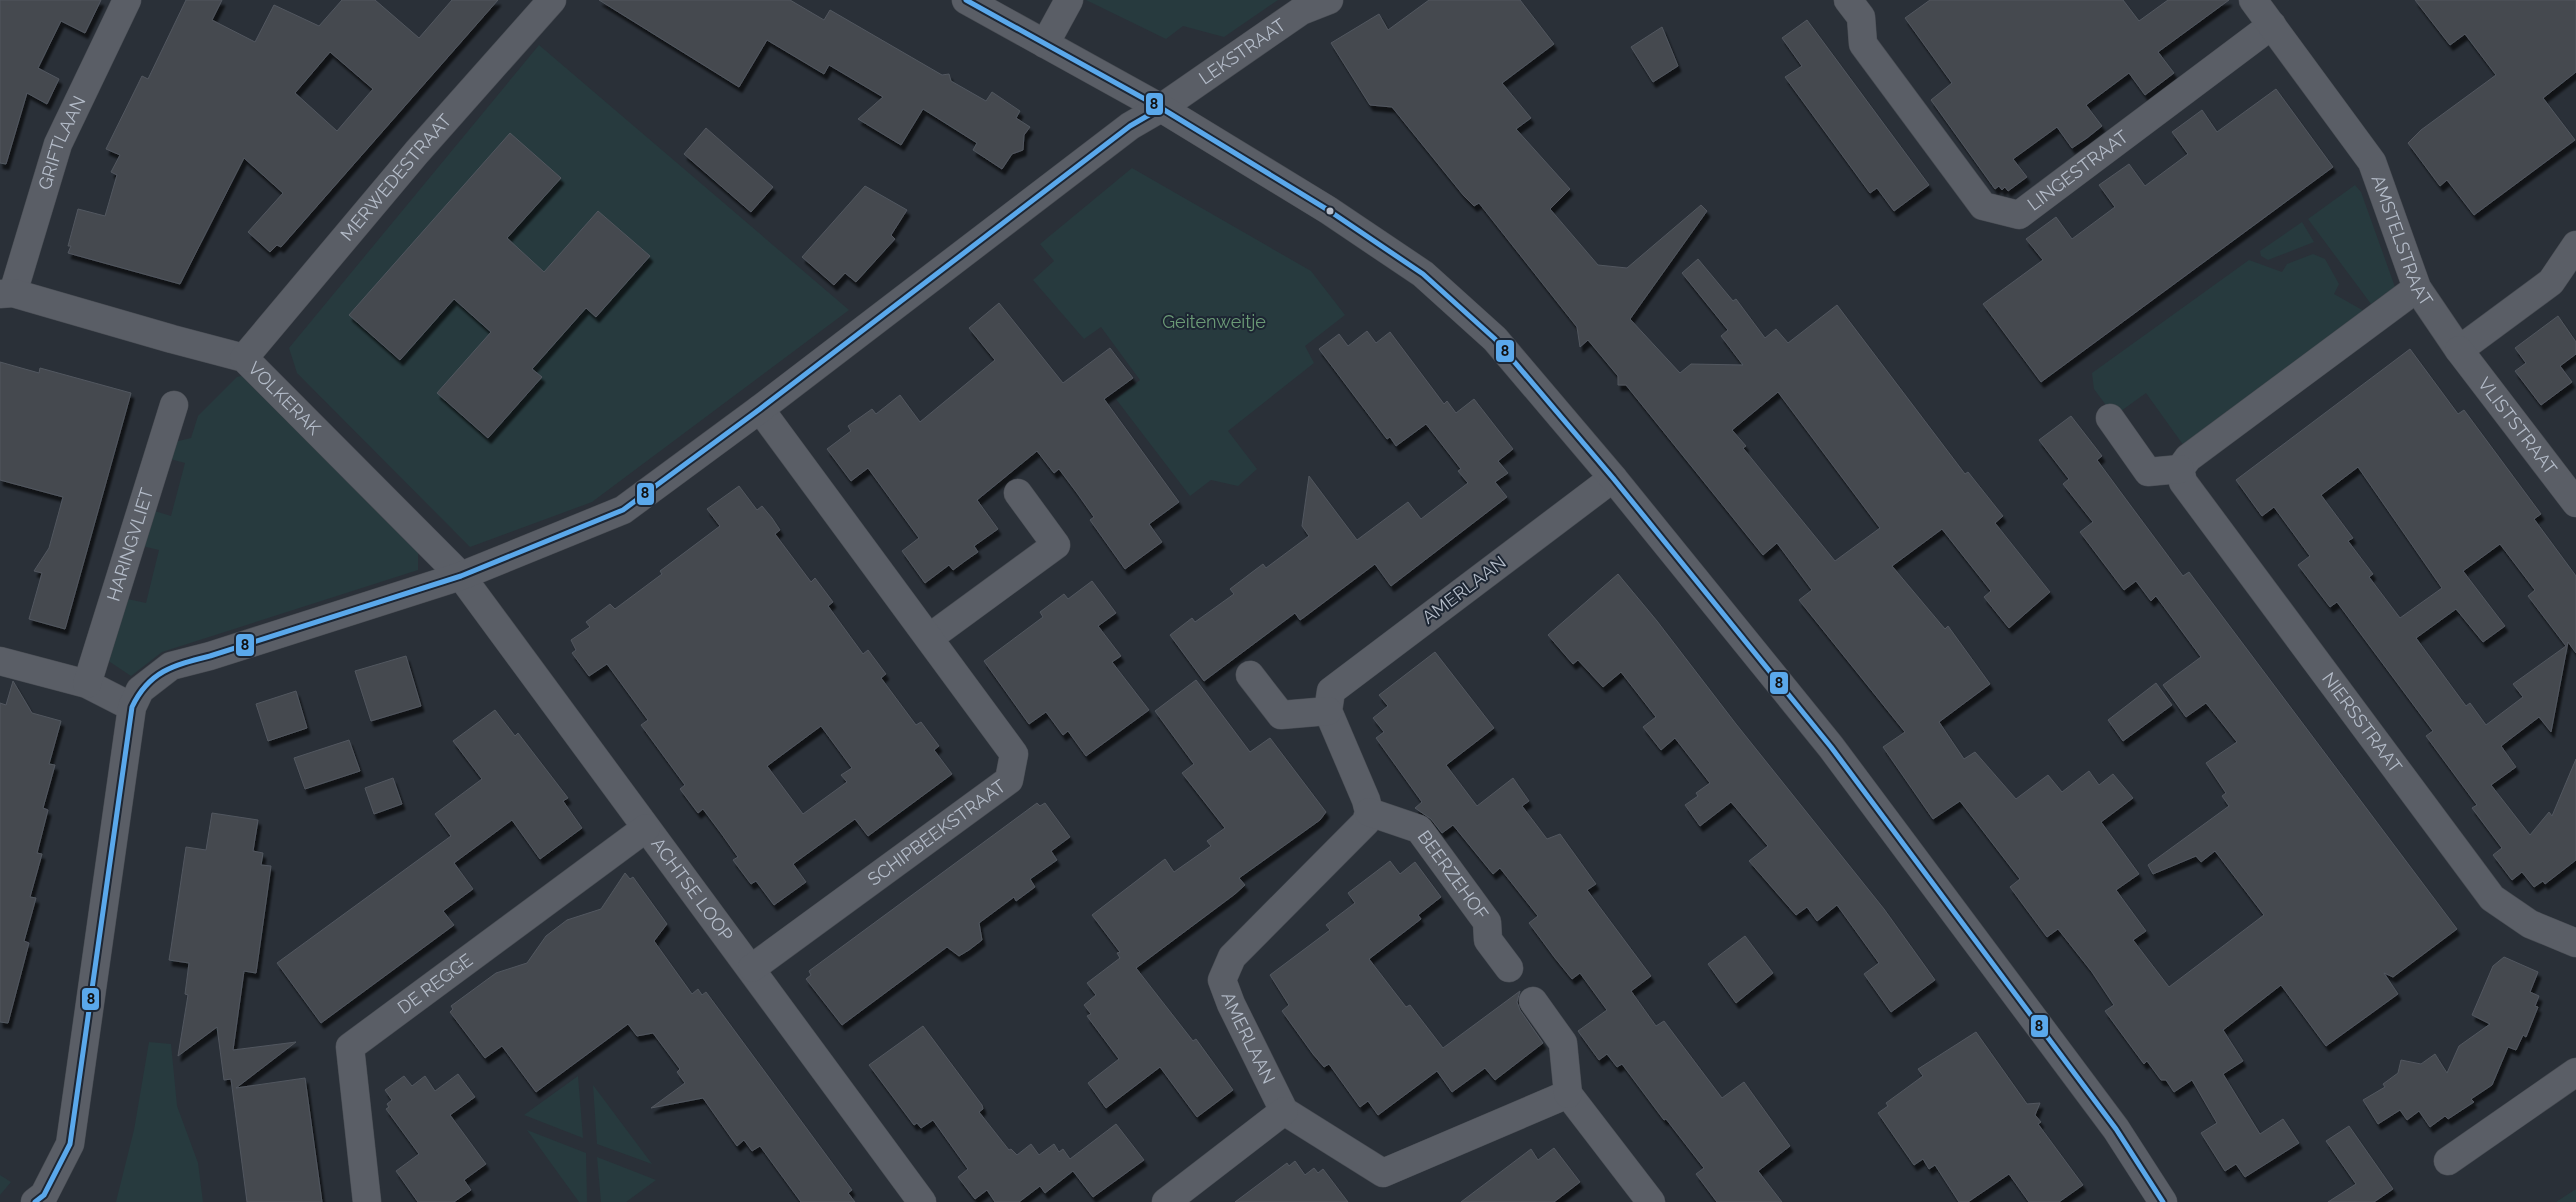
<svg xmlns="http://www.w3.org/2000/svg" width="2576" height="1202" font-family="Raleway,sans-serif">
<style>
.green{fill:#273a3e}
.building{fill:#444950;stroke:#52575f;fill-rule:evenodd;filter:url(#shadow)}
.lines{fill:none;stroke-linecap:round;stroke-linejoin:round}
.minor-casing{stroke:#484c53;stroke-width:29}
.tertiary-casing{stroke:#484c53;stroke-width:29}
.minor{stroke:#5a5e66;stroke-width:28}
.tertiary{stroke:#5a5e66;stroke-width:28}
.bus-1-casing{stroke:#1d2633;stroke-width:9}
.bus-1{stroke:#5aa8eb;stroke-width:5}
.bus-dot{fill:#b4bcc9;stroke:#1d2633;stroke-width:2}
.labels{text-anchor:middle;stroke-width:4;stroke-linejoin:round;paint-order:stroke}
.street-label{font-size:18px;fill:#b4bcc9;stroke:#1d2633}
.park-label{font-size:18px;fill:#6b9a76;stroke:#1d2633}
.line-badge{stroke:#1d2633;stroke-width:2}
.pale-badge-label{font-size:14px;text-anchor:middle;font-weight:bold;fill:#111}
</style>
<defs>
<filter id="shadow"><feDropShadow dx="3" dy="5.5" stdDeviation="1" flood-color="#0009"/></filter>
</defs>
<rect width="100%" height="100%" fill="#2a3038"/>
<path class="green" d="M1086,0H1278L1224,37L1183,26L1166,39Z
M539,45L849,310L592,502L470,547L297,373L289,348Z
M1132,168L1311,271L1345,315L1305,346L1314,363L1228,431L1257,469L1238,486L1211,480L1190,496L1116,399L1140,380L1101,327L1084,339L1033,280L1054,261L1040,244Z
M2355,185L2361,192L2395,287L2371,304L2308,219Z
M2302,222L2314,242L2268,260L2261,256L2260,251Z
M2313,254L2325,259L2339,284L2334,294L2364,311L2184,446L2146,393L2114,416L2094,389L2092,373L2249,260L2282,272L2287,264Z
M245,375L418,548V570L162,652L131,676L107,660L123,598L146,603L159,550L138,545L148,509L171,516L185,463L163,457L166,444L191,438L198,416L237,377Z
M149,1042L171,1044L177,1106L198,1163L203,1202H116L134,1130Z
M578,1076L583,1138L524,1115Z
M593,1085L652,1164L597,1144Z
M527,1130L586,1153L587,1202H579Z
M597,1157L656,1180L626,1202H601Z
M0,1175L11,1182L0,1195Z
M2576,1189V1202H2556Z"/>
<path class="building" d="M0,0H101L85,33L61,21L38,68L59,79L47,104L27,93L6,164L0,163Z
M186,0H222L212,20L255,42L274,5L319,26L342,0H375L419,38L452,0H498L281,247L277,245L270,252L248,232L283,193L244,158L180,284L68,253L71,246H68L78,209L105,216L117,175L111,172L120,155L106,149L142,76L148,79ZM330,52L373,89L337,131L295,93Z
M599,0H790L824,20L830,10L942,75L949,74L951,81L986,101L992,92L1020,111L1016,118L1030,127L1024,135L1023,150L1012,154L1002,169L973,150L977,143L923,109L901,145L858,119L883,97L829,65L824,74L767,40L739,87Z
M1429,0H1520L1554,44L1502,83L1531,118L1516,129L1570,189L1550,209L1598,265L1627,268L1701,205L1707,211L1630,319L1680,373L1691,364L1743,365L1721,336L1728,330L1682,273L1698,259L1733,301L1736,299L1765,338L1776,329L1788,343L1837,305L1965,474L1968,472L2003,516L1995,523L2050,592L2009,628L1984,597L1991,591L1942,529L1892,566L1945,629L1948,626L1990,684L1939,722L1964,759L1975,752L2016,799L2048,775L2062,792L2089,771L2099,785L2113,774L2133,798L2101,822L2139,874L2116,890L2146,931L2133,940L2169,987L2264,915L2215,851L2201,862L2196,856L2153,874L2148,865L2229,806L2222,796L2226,793L2206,763L2237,742L2206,703L2186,717L2163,685L2201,657L2156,596L2151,601L2136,581L2124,590L2080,532L2093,522L2063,484L2069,479L2039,440L2071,416L2102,456L2097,460L2125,498L2183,576L2189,572L2457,929L2393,977L2384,973L2398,994L2326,1046L2281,985L2223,1030L2243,1061L2223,1074L2260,1134L2283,1119L2299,1143L2245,1177L2236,1164L2225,1171L2201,1133L2217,1123L2192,1080L2174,1092L2166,1080H2161L2147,1061L2144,1064L2105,1011L2114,1005L2092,972L2058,929L2047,937L2010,887L2020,879L1960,801L1933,819L1883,747L1905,732L1799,600L1812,590L1777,543L1763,555L1626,385H1618V376L1588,340L1580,347L1577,327L1479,203L1474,206L1464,196L1392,107L1370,105L1331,43L1379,14L1388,30ZM1778,392L1880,528L1835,561L1743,448L1746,446L1732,430Z
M1930,0H2123L2139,21L2168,0H2229L2158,52L2174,73L2145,95L2129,73L2086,105L2102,126L2087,138L2072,148L2057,127L2013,159L2027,177L2008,191L2005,187L2002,190L1999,186L1995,189L1931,100L1952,83L1905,18Z
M2415,0H2576V72L2543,98L2575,140L2474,215L2447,180L2440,186L2408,143L2421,130L2496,75L2465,34L2450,45Z
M1807,20L1929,185L1894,211L1877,188L1870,193L1785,77L1802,66L1782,38Z
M1662,27L1678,66L1653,82L1631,47Z
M2276,89L2333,167L2041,382L1983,304L2043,260L2026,239L2056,217L2072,239L2115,207L2099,185L2129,164L2145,186L2188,154L2172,132L2202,110L2217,132Z
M706,128L773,187L751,212L684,154Z
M510,133L561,178L507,238L544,272L598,211L650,256L596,317L586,308L532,369L542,377L488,438L437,393L491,332L454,299L400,360L349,315Z
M865,186L907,210L891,235L895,239L856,282L845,273L834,285L802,257Z
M999,303L1063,383L1110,348L1133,378L1104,399L1179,502L1149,524L1162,542L1125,569L1090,520L1094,517L1077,493L1059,469L1054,473L1037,451L977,500L998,529L974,546L978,552L965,561L953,570L949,565L925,583L902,551L919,538L868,468L851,481L827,449L851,431L848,426L872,409L876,414L900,395L920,422L995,360L969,328Z
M2558,316L2576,342V354L2560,366L2572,382L2541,405L2515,371L2526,363L2515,348Z
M1367,331L1376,343L1390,332L1444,404L1447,401L1456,413L1474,399L1513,449L1498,461L1508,473L1495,482L1507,497L1391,586L1375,564L1303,618L1300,620L1295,613L1204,681L1170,635L1192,618L1195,622L1234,594L1230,589L1251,573L1263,564L1266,568L1309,536L1302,526L1309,476L1357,540L1408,502L1421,519L1468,483L1458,471L1461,469L1426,424L1396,446L1390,437L1387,439L1319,349L1339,334L1348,346Z
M2410,349L2458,414L2464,410L2541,514L2534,519L2576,576V653L2568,642L2551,732L2539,717L2501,746L2516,767L2491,785L2530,835L2549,812L2552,816L2576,759V860L2545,884L2543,881L2534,887L2522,872L2512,880L2493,855L2502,848L2472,808L2477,805L2426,736L2433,731L2337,602L2330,607L2298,565L2310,556L2274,507L2262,516L2236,480ZM2358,467L2442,588L2400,618L2369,577L2373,574L2348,541L2353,538L2321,495ZM2500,544L2535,590L2528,596L2566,646L2513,684L2523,697L2486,725L2470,703L2466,706L2416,638L2456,609L2483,642L2505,626L2463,571Z
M0,362L39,373L40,368L131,393L65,629L29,619L42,573L34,571L49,548L63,497L0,480Z
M739,486L757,510L762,506L772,518L780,530L775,534L811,582L815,578L833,602L828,606L863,654L868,650L886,674L881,678L916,725L921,722L939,746L934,750L952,774L868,836L855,819L793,864L806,882L774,905L756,881L751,884L733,860L738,857L721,833L703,809L698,813L680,789L685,785L641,725L648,720L607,664L589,676L572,653L576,650L571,640L590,627L586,622L610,604L615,609L662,574L660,571L720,526L707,509ZM821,726L852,768L841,775L847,782L803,814L767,766Z
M1618,574L1657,621L1736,724L1884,909L1935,980L1891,1012L1864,974L1879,963L1837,905L1817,921L1807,907L1796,915L1749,861L1768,846L1731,802L1700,826L1685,805L1698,796L1696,793L1710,783L1675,738L1661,750L1643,727L1656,717L1621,672L1603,687L1578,660L1573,664L1548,635Z
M1092,581L1116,613L1098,626L1121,656L1112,662L1149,710L1086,756L1068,731L1063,735L1046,712L1029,724L984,661L1043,617L1040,612L1064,594L1068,599Z
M1435,652L1494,728L1446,765L1477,806L1513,778L1529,801L1522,806L1547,839L1560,834L1596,884L1587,890L1651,976L1631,991L1656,1026L1664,1021L1722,1098L1744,1082L1790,1146L1758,1171L1782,1202H1717L1696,1174L1704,1168L1666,1119L1664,1120L1622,1064L1617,1067L1607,1054L1599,1060L1578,1031L1607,1010L1580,973L1572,979L1555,958L1529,923L1538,916L1500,868L1493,874L1453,825L1442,833L1431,819L1415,808L1422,802L1376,738L1384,732L1373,718L1388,706L1379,695Z
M406,656L421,706L371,721L355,671Z
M1196,680L1250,752L1270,738L1326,812L1320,820L1239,878L1245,885L1235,894L1136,968L1193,1041L1196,1039L1233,1090L1197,1117L1160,1067L1106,1108L1088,1083L1119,1059L1087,1016L1091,1014L1084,1005L1096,995L1087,983L1120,958L1117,953L1120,952L1092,915L1165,859L1174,872L1211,846L1207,841L1225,828L1182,773L1194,764L1155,711Z
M13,681L32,713L61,721L49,764L55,765L43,808L48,810L37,853L42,854L30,897L36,898L24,941L29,943L8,1023L0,1022V703L6,705Z
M2156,683L2172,705L2123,741L2108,720Z
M296,691L307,728L268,741L256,704Z
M495,710L515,736L518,733L568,798L563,801L582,828L540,859L512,820L454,863L473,889L443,911L454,925L321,1023L277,963L451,836L435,814L482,779L453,741Z
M349,740L360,771L305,789L294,758Z
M393,778L402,804L374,814L365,788Z
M1037,803L1040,806L1045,803L1070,837L1051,851L1057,860L1030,879L1035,887L1016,901L1014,897L979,923L982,940L969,950L959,956L947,947L842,1025L806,979L811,975L809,971Z
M212,813L258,820L253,851L263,853L261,865L271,866L256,973L244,971L233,1050L296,1042L236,1088L305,1078L322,1202H247L231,1079L224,1080L217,1027L178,1056L188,995L185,994L189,963L169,960L171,948L186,847L206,850Z
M1390,861L1400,874L1415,862L1441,897L1418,915L1421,919L1369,959L1406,1007L1410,1005L1443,1048L1520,991L1517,1002L1520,1010L1543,1043L1495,1080L1485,1068L1452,1092L1437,1071L1378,1115L1368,1101L1360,1107L1329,1064L1324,1067L1313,1054L1282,1011L1289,1005L1270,975L1330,930L1326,925L1355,903L1348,893Z
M625,873L630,879L633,877L667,924L654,941L692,994L698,989L702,995L706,992L852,1190L848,1193L855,1202H801L760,1146L752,1151L744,1140L737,1146L703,1098L651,1108L685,1083L677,1072L680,1069L653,1033L637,1036L628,1024L536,1092L502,1046L485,1058L450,1012L453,1009L451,1006L496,973L527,963L546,936L567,920L601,909Z
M1745,936L1773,973L1736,1003L1708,964Z
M2504,957L2538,972L2530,992L2539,996L2535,1006L2538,1007L2526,1037L2523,1035L2516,1050L2508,1047L2492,1085L2471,1099L2474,1102L2448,1119L2445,1116L2430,1127L2419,1111L2407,1120L2400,1110L2378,1124L2363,1100L2385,1087L2383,1084L2398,1073L2401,1060L2421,1064L2435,1054L2447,1073L2459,1046L2490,1024L2472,1015L2493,966Z
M923,1026L982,1105L983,1109L979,1112L1009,1150L1011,1149L1017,1155L1031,1144L1039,1155L1054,1144L1059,1152L1063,1149L1070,1159L1116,1124L1144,1160L1093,1197L1073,1171L1045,1193L1040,1186L1019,1202H995L987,1190L975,1199L958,1177L968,1169L933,1120L921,1128L917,1123L914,1125L869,1065Z
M1976,1032L2027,1104L2040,1103L2035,1115L2041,1122L2038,1124L2083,1185L2059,1202H2029L2009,1174L1968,1202H1959L1935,1165L1929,1169L1923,1159L1914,1165L1878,1113L1888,1106L1886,1103L1923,1076L1918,1069Z
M458,1074L475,1097L450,1115L486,1164L464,1180L471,1190L454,1202H418L396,1171L419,1154L386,1109L389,1107L387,1104L392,1100L385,1090L404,1076L412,1086L425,1076L435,1091Z
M2349,1126L2393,1189L2374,1202H2328L2356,1184L2326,1141Z
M1554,1148L1580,1182L1554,1202H1461L1531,1149L1538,1160Z
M1295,1161L1305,1175L1314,1168L1318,1173L1323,1169L1348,1202H1235L1287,1163L1289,1166Z"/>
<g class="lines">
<defs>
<g id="minor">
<path id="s1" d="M966,0L1161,108L1301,11L1329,0"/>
<path id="s2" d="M1848,0L1861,17L1863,44L1983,206L2019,215L2272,25"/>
<path id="s3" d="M2253,0L2372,162L2417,288L2459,350L2551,282L2576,245"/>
<path d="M1045,44L1069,0"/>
<path id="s4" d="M2417,288L2188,458L2180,469L2183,482L2492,898L2530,924L2576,943"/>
<path id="s5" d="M13,293L58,144L127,0"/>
<path id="s6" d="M0,294L13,293L172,339L244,358L461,576L922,1202"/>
<path id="s7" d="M2459,350L2576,503"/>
<path id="s8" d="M244,358L417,152L552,0"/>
<path d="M2110,418L2148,472L2180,469"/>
<path id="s9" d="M1613,478L1331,691L1328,711L1366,800L1369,812L1366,822L1232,957L1222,980L1231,1004L1284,1111L1383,1173L1568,1094L1651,1202"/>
<path d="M929,638L1056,545L1018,493"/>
<path d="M0,661L87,684L132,707"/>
<path d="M1250,675L1281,715L1328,711"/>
<path id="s10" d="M87,684L174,405"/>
<path id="s11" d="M1369,812L1419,829L1487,922L1488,940L1509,968"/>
<path id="s12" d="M752,968L1009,780L1014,754L760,409"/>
<path d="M1533,1001L1563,1043L1568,1094"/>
<path d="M2448,1161L2576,1072"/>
<path id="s13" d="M367,1202L350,1047L646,828"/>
<path d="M1166,1202L1284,1111"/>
</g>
<path id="tertiary" d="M35,1202L44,1195L70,1144L132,707L140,690L171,666L210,656L461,576L623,510L760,409L1130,126L1161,108L1328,210L1423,274L1495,339L1613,478L1831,747L2116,1129L2163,1202"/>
</defs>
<use href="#minor" class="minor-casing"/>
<use href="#tertiary" class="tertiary-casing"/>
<use href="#minor" class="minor"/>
<use href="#tertiary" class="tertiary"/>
<defs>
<path id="bus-1" d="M966,0L1161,108L1328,210L1423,274L1495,339L1613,478L1831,747L2116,1129L2163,1202
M35,1202L44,1195L70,1144L132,707C149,671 174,665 210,656L461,576L623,510L760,409L1130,126L1161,108"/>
</defs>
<use href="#bus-1" class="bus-1-casing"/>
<use href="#bus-1" class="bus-1"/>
</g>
<circle class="bus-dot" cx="1330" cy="211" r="4.5"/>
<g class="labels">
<g class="street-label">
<text dy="6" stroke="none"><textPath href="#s1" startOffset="322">LEKSTRAAT</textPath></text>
<text dy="6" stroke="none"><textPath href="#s5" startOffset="158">GRIFTLAAN</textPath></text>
<text dy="6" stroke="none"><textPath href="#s2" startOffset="361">LINGESTRAAT</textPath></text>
<text dy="6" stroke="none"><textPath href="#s8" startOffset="236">MERWEDESTRAAT</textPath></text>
<text dy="6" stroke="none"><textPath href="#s3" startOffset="285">AMSTELSTRAAT</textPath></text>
<text dy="6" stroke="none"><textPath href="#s6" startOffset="310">VOLKERAK</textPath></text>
<text dy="6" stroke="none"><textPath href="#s7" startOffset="96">VLISTSTRAAT</textPath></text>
<text dy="6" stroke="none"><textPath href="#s10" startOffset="146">HARINGVLIET</textPath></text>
<text transform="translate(1464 590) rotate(-37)" y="6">AMERLAAN</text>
<text dy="6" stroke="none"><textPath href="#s4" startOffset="612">NIERSSTRAAT</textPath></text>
<text dy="6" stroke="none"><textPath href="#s12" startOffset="229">SCHIPBEEKSTRAAT</textPath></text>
<text dy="6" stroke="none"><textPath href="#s11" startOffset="110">BEERZEHOF</textPath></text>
<text dy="6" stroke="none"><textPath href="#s6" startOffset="950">ACHTSE LOOP</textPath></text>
<text dy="6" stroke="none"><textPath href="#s13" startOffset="262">DE REGGE</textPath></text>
<text dy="6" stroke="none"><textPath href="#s9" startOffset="772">AMERLAAN</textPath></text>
</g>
<g class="park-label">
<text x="1214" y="328">Geitenweitje</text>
</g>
</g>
<g class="line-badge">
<rect x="1145" y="92" width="19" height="24" rx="5" fill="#5aa8eb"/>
<rect x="1495" y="339" width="20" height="24" rx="5" fill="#5aa8eb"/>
<rect x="636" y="482" width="19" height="24" rx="5" fill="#5aa8eb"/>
<rect x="235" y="633" width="20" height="24" rx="5" fill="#5aa8eb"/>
<rect x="1769" y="671" width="20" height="24" rx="5" fill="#5aa8eb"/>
<rect x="81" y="987" width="19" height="24" rx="5" fill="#5aa8eb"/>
<rect x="2030" y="1014" width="19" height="24" rx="5" fill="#5aa8eb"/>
</g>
<g class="pale-badge-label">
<text x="1154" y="109">8</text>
<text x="1505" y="356">8</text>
<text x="645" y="498">8</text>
<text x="245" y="650">8</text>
<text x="1779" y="688">8</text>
<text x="91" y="1004">8</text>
<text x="2039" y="1031">8</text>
</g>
</svg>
